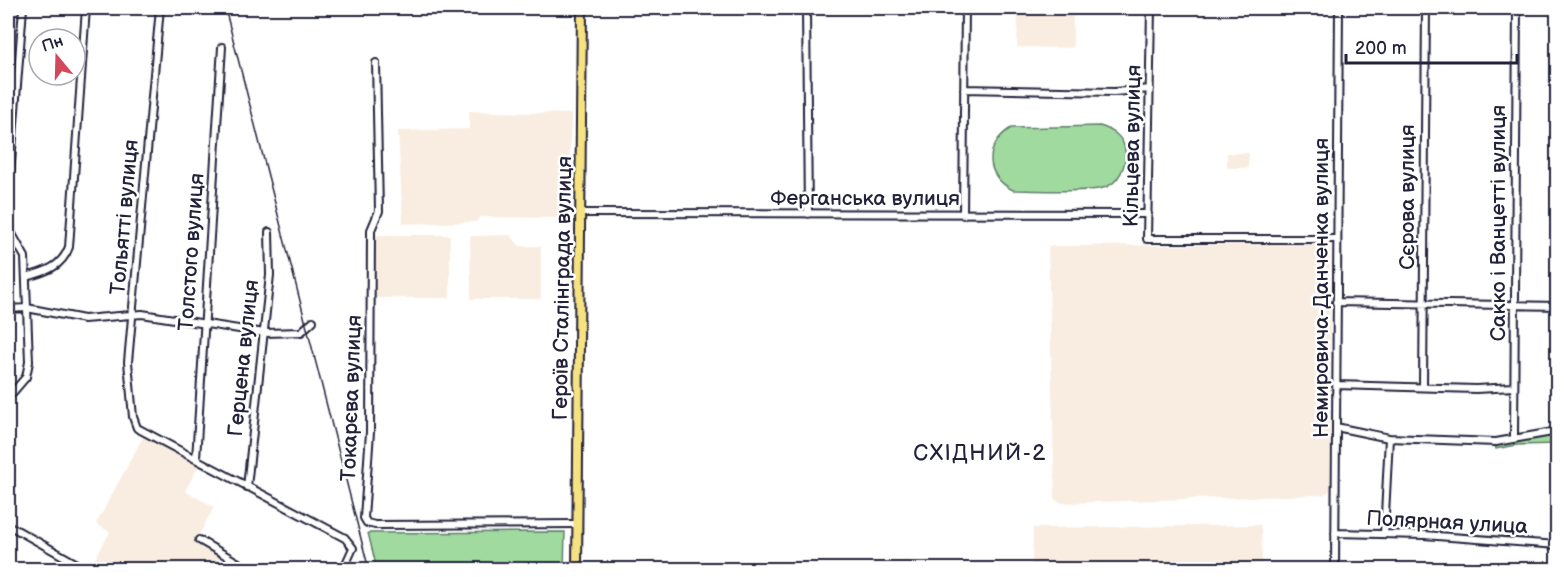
<svg xmlns="http://www.w3.org/2000/svg" width="1565" height="577" font-family="'Balsamiq Sans',sans-serif">
<style>
.built{fill:#f9ede1}
.green{fill:#a0da9f;stroke:#617e6d;stroke-width:1.5}
.lines{fill:none;stroke-linecap:round;stroke-linejoin:round}
.minor-casing{stroke:#22223b;stroke-width:10}
.major-casing{stroke:#22223b;stroke-width:12}
.minor{stroke:#fff;stroke-width:6}
.major{stroke:#f7e281;stroke-width:8}
.rail{stroke:#22223b;stroke-width:1.5}
.labels{text-anchor:middle;stroke-width:5;stroke-linejoin:round;paint-order:stroke}
.street-label{font-size:21px;fill:#22223b;stroke:#fff}
.neighbourhood-label{font-size:22px;letter-spacing:1.5px;fill:#22223b;stroke:#fff}
</style>
<rect width="100%" height="100%" fill="#fff"/>
<filter id="ink" filterUnits="userSpaceOnUse"><feTurbulence type="fractalNoise" baseFrequency=".0167" numOctaves="2"/><feDisplacementMap in="SourceGraphic" scale="12" xChannelSelector="R" yChannelSelector="G"/><feConvolveMatrix kernelMatrix="1 2 1 2 8 2 1 2 1" color-interpolation-filters="sRGB"/></filter>
<g filter="url(#ink)">
<path class="built" d="M1018,8H1073V48L1017,47Z
M469,111L571,114L568,218L480,217L476,222L403,224L398,131L469,129Z
M1227,153H1249L1248,168H1227Z
M374,235H450V298H373Z
M510,235L520,246H541V299H471L470,236Z
M1330,244V491L1322,495L1063,503L1055,500L1048,246Z
M144,435L199,465L185,491L214,507L195,542L221,556L214,569L97,570L91,566L110,532L96,524Z
M1261,525L1262,569H1032L1033,528Z"/>
<path class="green" d="M1100,126C1112,130 1123,136 1125,150C1127,165 1119,184 1103,188C1083,193 1037,190 1013,190C984,176 984,145 1011,128Z
M1557,434V444L1517,445L1496,449L1495,445Z
M565,532L564,570L377,569L368,533Z"/>
<g class="lines">
<defs>
<path id="minor" d="M160,8L128,362L133,417L137,428L345,538L353,548L343,570
M806,8L808,214
M1151,8L1147,239H1337
M376,63L379,211L371,230L370,432L364,518L367,523L375,525L578,524
M964,89L1114,92L1150,89
M8,201L23,8
M581,213L1148,214
M963,215L965,8
M8,218L12,234L25,257L27,308L84,319L142,314L265,333L301,332L313,321
M26,277C45,272 62,267 69,247L86,8
M1336,302L1558,306
M8,309L27,308L29,362L26,377L8,398
M1336,385L1476,389L1514,387
M1423,387L1426,8
M1336,427L1389,438L1496,442L1558,431
M1514,438L1517,8
M196,459L222,47
M247,487L270,275L269,232
M8,525L88,570
M1335,533L1424,535L1558,545
M1384,534L1389,438
M199,540L251,570
M1335,570L1339,8
M1490,570L1492,567"/>
<path id="major" d="M577,570L582,8"/>
</defs>
<use href="#minor" class="minor-casing"/>
<use href="#major" class="major-casing"/>
<use href="#minor" class="minor"/>
<use href="#major" class="major"/>
<path class="rail" d="M225,8L369,570"/>
</g>
</g>
<g class="labels">
<g class="street-label">
<text transform="translate(1132 146) rotate(-89)" y="7">Кільцева вулиця</text>
<text transform="translate(1407 197) rotate(-90)" y="7">Сєрова вулиця</text>
<text x="865" y="205">Ферганська вулиця</text>
<text transform="translate(124 217) rotate(-85)" y="7">Тольятті вулиця</text>
<text transform="translate(1498 223) rotate(-90)" y="7">Сакко і Ванцетті вулиця</text>
<text transform="translate(191 252) rotate(-86)" y="7">Толстого вулиця</text>
<text transform="translate(562 288) rotate(-89)" y="7">Героїв Сталінграда вулиця</text>
<text transform="translate(1321 288) rotate(-90)" y="7">Немировича-Данченка вулиця</text>
<text transform="translate(243 358) rotate(-84)" y="7">Герцена вулиця</text>
<text transform="translate(351 398) rotate(-88)" y="7">Токарєва вулиця</text>
<text transform="translate(1447 522) rotate(3)" y="7">Полярная улица</text>
</g>
<g class="neighbourhood-label">
<text x="980" y="460">СХІДНИЙ-2</text>
</g>
</g>
<rect width="1565" height="577" fill="none" stroke="#fff" stroke-width="30"/>
<rect x="15" y="15" width="1535" height="547" fill="none" stroke="#22223b" stroke-width="2" filter="url(#ink)"/>
<g transform="translate(57 57) rotate(341)"><circle r="28" fill="#ffffff" stroke="#a7a7b1" stroke-width="1.5"/>
<path d="M0-4.5L10 22L0 15L-10 22Z" fill="#d1495b"/>
<text y="-9" font-size="16" font-weight="bold" text-anchor="middle" fill="#22223b">Пн</text>
</g>
<path d="M1346 54v9h171v-9" fill="none" stroke="#22223b" stroke-width="3"/>
<text x="1355" y="54" font-size="18" fill="#22223b" stroke="#ffffff" stroke-width="4.5" paint-order="stroke">200 m</text>
</svg>
